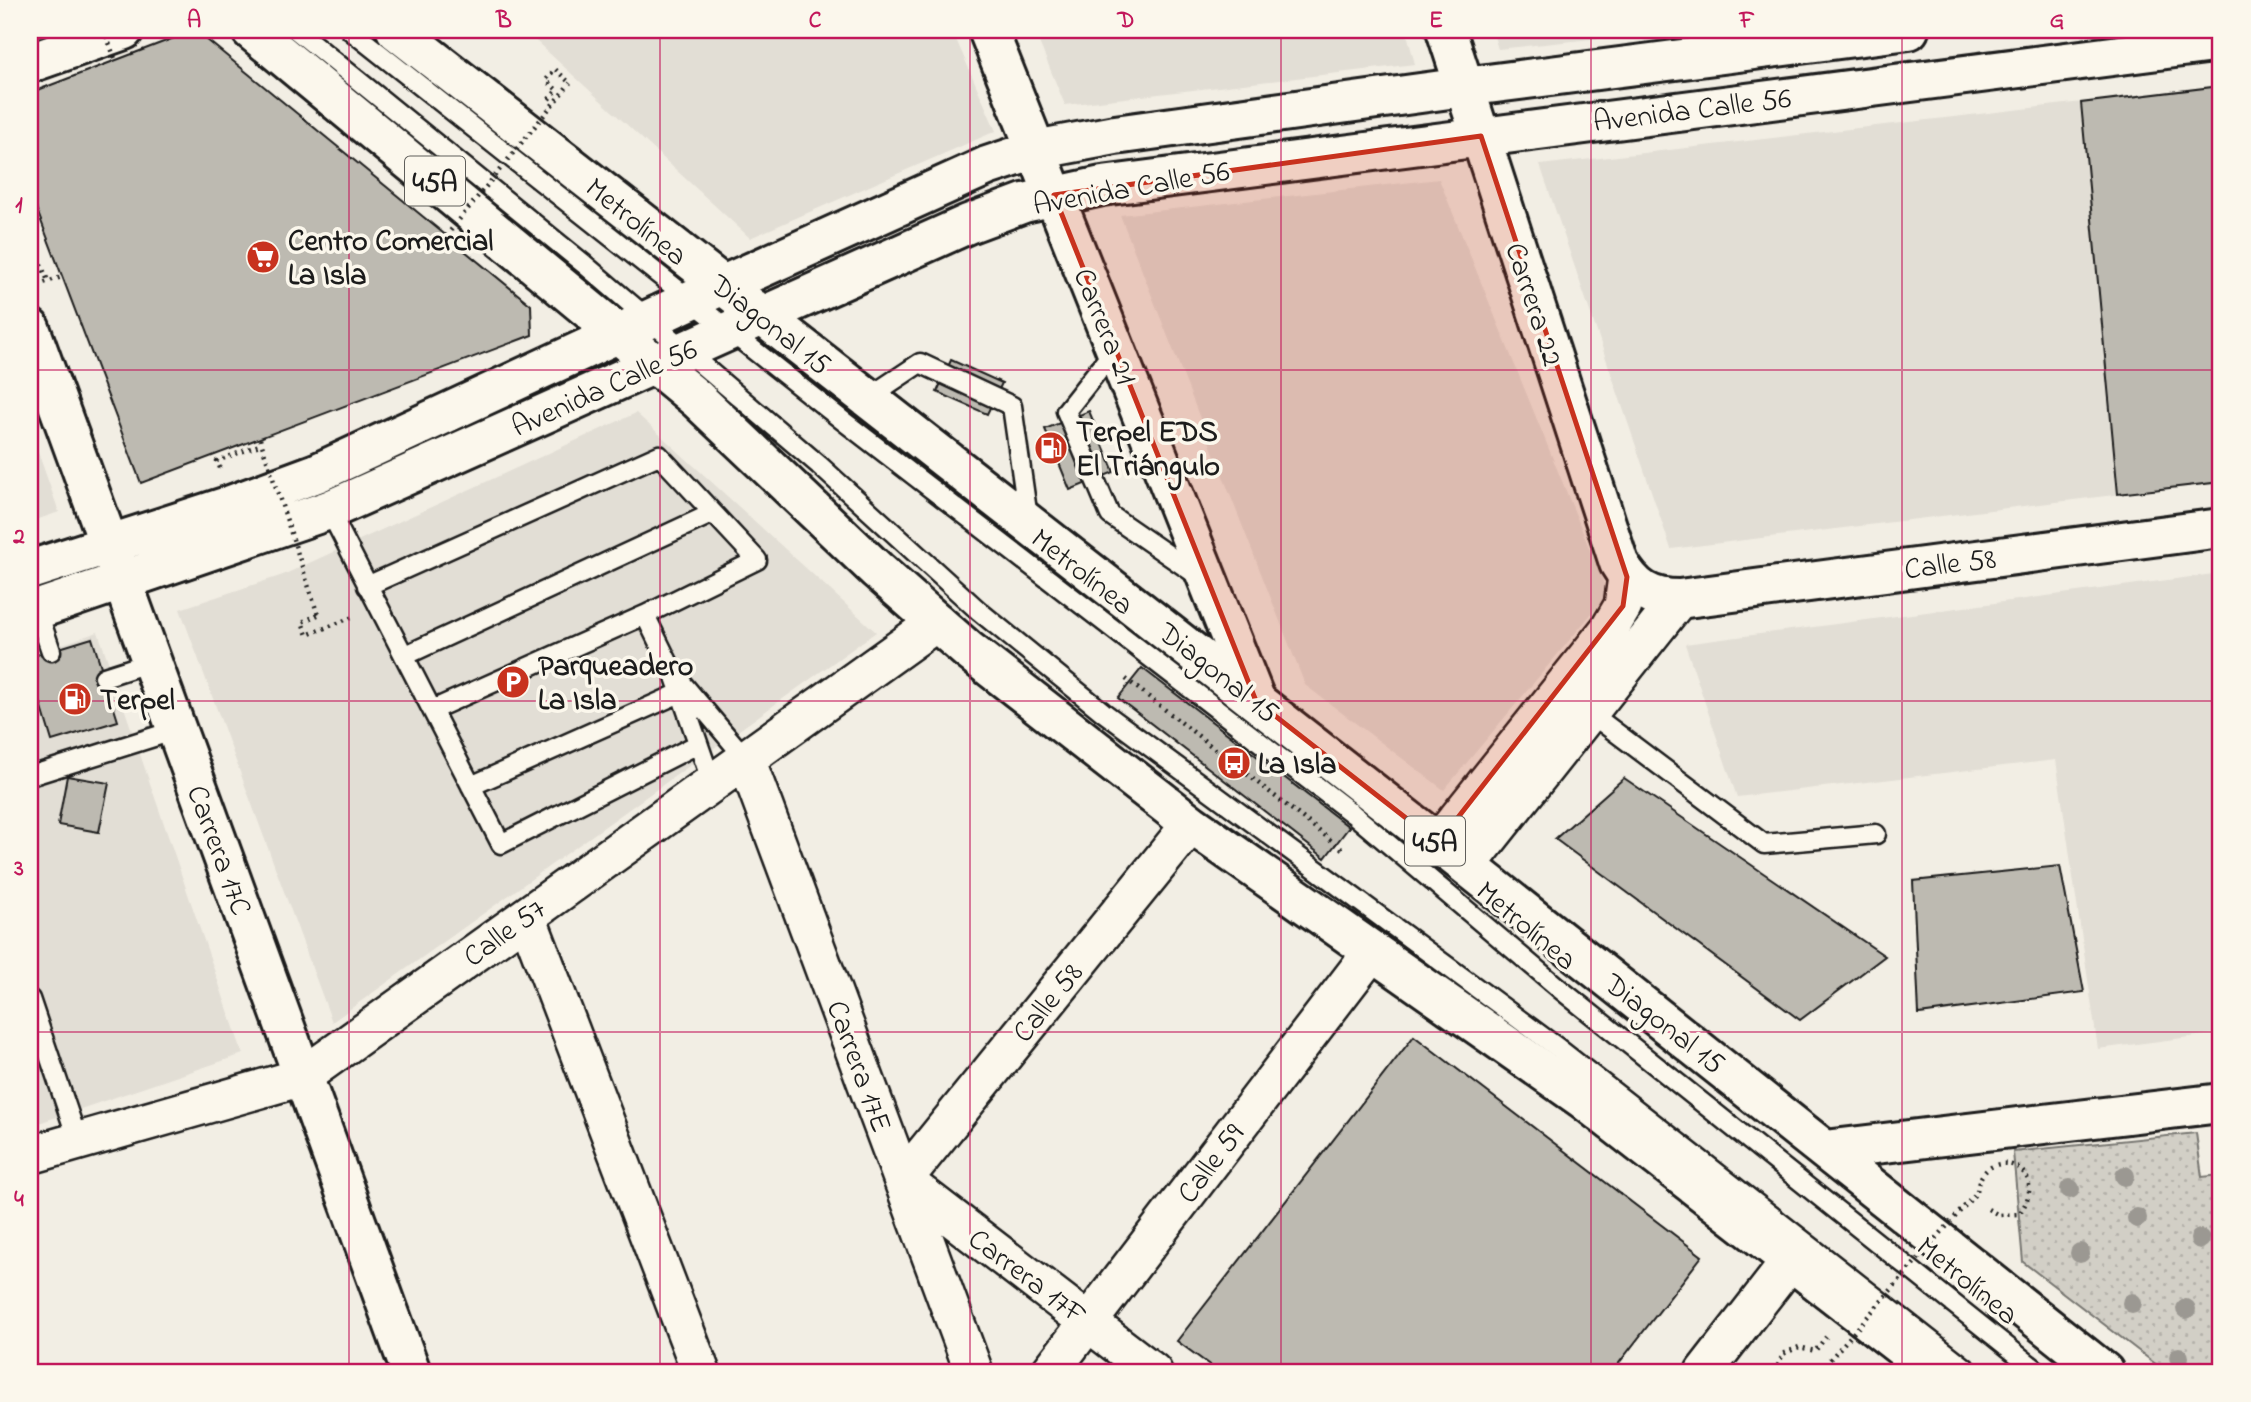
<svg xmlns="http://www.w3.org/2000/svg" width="2251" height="1402" font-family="'Indie Flower',sans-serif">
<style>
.built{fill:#e2ded5}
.green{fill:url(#green-dots);stroke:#777671;stroke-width:2}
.building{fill:#bdbab1;stroke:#1c1c1c;stroke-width:2}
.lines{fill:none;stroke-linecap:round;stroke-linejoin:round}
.lane-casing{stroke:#1c1c1c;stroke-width:23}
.street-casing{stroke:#1c1c1c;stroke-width:42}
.secondary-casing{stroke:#1c1c1c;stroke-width:44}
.primary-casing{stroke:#1c1c1c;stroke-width:44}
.path{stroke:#1c1c1c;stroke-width:4.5;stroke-dasharray:2 5;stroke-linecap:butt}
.lane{stroke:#fbf7ec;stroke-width:18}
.street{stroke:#fbf7ec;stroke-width:37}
.secondary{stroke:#fbf7ec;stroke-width:38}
.primary{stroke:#fbf7ec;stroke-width:38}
.path-bridge{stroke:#1c1c1c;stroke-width:4.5;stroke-dasharray:2 5;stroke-linecap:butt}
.tree{fill:#9b9892}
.marked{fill:#c8321e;fill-opacity:0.2;stroke:#c8321e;stroke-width:5;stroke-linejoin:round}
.grid{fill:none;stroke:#c2185b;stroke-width:2;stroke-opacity:0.55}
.labels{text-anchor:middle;stroke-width:7;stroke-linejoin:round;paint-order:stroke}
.shield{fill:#fbf7ec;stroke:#5f5e5a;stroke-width:2}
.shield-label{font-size:28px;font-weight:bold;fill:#1c1c1c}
.street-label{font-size:30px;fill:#1c1c1c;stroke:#fbf7ec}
.poi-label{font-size:30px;font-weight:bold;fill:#1c1c1c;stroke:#fbf7ec;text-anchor:start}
.neatline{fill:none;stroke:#c2185b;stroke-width:2.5}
.grid-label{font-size:23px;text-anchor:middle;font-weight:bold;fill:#c2185b}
</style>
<defs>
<pattern id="green-dots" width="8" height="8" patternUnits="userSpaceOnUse" patternTransform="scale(1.75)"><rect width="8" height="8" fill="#d2cfc6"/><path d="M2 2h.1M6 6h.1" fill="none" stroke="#b4b1aa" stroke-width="1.8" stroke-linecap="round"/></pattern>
</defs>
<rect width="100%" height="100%" fill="#f2eee4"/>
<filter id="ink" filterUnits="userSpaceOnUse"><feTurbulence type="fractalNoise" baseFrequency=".0143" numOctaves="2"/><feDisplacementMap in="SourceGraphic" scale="14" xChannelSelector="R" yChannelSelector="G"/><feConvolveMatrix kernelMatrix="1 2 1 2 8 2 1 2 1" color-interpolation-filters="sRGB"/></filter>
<g filter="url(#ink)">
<path class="built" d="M524,30H952L996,131L750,238Z
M1034,30H1406L1415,64L1065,105Z
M1492,30H1677L1498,49Z
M2221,86V482L1671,549L1540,165Z
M1439,179L1608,594L1444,790L1305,685L1120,215Z
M636,413L876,632L332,1022L180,609L283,575Z
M30,429L59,512L30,522Z
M2221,573V1033L2098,1049L2056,760L1737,797L1685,644Z
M98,632L243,1054L30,1126V655Z"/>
<path class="green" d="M2196,1133L2202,1177L2221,1175V1372H2166L2023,1262L2013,1152Z"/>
<path class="building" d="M195,30L531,305L532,335L141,483L30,192V93Z
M2221,86V482L2118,494L2081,103Z
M951,360L1002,383L987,414L937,392Z
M1089,411L1114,472L1070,490L1045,429Z
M92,638L118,721L52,741L30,668V657Z
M1142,668L1349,827L1325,858L1118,698Z
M67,776L109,783L99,832L58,825Z
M1624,778L1885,956L1800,1020L1555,839Z
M2060,866L2084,992L1919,1014L1913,881Z
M1414,1036L1702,1256L1612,1372H1219L1177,1341Z"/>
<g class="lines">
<defs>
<path id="lane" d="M296,30L584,264L819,465L979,611L1103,712L1558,1048L1971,1372
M350,30L842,420L1353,814L1560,989L2039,1372
M1115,349L1066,411L1110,515L1200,577
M866,399L920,363L1012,406L1028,518
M329,510L501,844L698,744
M367,586L659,455L757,560L645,615L432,710
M37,610L51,651
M645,615L674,674L712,783
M404,656L713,513
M104,677L151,662
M681,682L746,759
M1590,713L1764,844L1876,834
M30,776L176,730
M471,786L680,693
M30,999L78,1141"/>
<path id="street" d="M746,759L974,1372
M1438,843L1610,628L1623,606L1627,577
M1467,866L1679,599
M527,917L701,1372
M30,1155L302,1077L937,622
M1050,1372L1371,953
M1153,1372L903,1180L1191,824
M1704,1372L1791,1260"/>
<path id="secondary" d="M988,30L1256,701
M1446,30L1619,563C1634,589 1650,599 1679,599L2221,528
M30,63L124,30
M30,328L411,1372
M30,570L228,506L317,473L721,286L987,166L1035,150L1115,135L1464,87L1909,30
M30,612L329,510L968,224L1024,203L1102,186L2221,42"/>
<path id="primary" d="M251,30L697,399L877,570L968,650L1191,824L1583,1099L1934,1372
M396,30L1467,866L2104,1372
M1825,1150L2221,1103"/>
</defs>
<use href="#lane" class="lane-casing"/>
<use href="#street" class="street-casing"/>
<use href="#secondary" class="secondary-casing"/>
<use href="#primary" class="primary-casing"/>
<path class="path" d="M549,99L557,90L546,80L555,69L570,83
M30,238L48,281
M31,287L62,277
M220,468L217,461L262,444
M318,615L302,622L307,635L353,617
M1126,679L1342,849
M2215,1141L2217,1159H2221
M1775,1372L1783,1354L1799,1347L1815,1351L1826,1337"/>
<use href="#lane" class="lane"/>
<use href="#street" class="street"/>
<use href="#secondary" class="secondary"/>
<use href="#primary" class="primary"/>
<path class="path-bridge" d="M104,30L116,61
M446,236L570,83
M260,439L318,615
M1827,1372L1826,1364L1977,1192C1981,1142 2056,1164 2019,1214L1999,1215L1984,1207"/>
</g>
<g class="tree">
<circle cx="2125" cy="1176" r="10"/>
<circle cx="2070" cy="1189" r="10"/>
<circle cx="2137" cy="1218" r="10"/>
<circle cx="2200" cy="1239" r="10"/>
<circle cx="2080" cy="1253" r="10"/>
<circle cx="2132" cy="1303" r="10"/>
<circle cx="2186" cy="1309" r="10"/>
<circle cx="2179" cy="1357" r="10"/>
</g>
</g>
<path class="marked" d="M1481,136L1627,577L1623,606L1438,843L1256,701L1054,195Z"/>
<path class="grid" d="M349,30V1372M660,30V1372M970,30V1372M1281,30V1372M1591,30V1372M1902,30V1372M30,370H2221M30,701H2221M30,1032H2221"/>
<defs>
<symbol id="supermarket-disc" viewBox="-11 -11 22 22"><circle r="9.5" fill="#c8321e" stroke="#fbf7ec"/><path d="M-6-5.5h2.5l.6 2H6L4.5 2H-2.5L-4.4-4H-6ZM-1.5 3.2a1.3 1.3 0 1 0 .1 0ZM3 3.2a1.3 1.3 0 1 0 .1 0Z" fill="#fff"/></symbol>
<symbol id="fuel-disc" viewBox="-11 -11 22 22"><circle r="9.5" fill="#c8321e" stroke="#fbf7ec"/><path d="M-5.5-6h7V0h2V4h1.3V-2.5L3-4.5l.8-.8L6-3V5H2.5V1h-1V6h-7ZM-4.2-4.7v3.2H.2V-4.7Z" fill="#fff"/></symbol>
<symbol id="parking-disc" viewBox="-11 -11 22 22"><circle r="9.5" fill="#c8321e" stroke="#fbf7ec"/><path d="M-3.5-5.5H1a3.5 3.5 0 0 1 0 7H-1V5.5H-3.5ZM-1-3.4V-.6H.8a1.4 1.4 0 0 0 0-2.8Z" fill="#fff"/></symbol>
<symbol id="bus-disc" viewBox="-11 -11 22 22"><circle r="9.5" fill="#c8321e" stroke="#fbf7ec"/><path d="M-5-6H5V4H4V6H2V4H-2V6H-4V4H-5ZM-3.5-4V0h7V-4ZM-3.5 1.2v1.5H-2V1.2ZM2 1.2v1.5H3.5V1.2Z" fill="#fff"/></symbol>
</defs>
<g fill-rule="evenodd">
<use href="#supermarket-disc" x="244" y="238" width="38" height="38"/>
<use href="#fuel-disc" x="1032" y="429" width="38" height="38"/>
<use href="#parking-disc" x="494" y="663" width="38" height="38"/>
<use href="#fuel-disc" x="56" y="680" width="38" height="38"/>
<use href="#bus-disc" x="1215" y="744" width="38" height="38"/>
</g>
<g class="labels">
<g class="shield">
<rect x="405" y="156.5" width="60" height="49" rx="5"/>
<rect x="1405" y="816.5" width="60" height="49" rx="5"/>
</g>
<g class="shield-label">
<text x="435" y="191">45A</text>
<text x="1435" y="851">45A</text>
</g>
<g class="street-label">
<text transform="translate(1692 109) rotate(-7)" y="10">Avenida Calle 56</text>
<text transform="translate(1131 187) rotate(-10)" y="10">Avenida Calle 56</text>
<text transform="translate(637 221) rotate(39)" y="10">Metrolínea</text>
<text transform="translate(1535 304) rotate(72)" y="10">Carrera 22</text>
<text transform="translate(771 324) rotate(38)" y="10">Diagonal 15</text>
<text transform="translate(1106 326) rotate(68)" y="10">Carrera 21</text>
<text transform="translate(604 387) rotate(-24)" y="10">Avenida Calle 56</text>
<text transform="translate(1950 563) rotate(-7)" y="10">Calle 58</text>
<text transform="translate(1083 571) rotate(38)" y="10">Metrolínea</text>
<text transform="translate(1219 672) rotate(38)" y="10">Diagonal 15</text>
<text transform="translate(220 850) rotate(70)" y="10">Carrera 17C</text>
<text transform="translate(1527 925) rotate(40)" y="10">Metrolínea</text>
<text transform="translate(504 932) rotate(-36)" y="10">Calle 57</text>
<text transform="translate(1047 1002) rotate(-51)" y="10">Calle 58</text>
<text transform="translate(1665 1023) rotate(38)" y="10">Diagonal 15</text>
<text transform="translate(860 1066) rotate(70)" y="10">Carrera 17E</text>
<text transform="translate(1210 1163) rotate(-53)" y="10">Calle 59</text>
<text transform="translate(1028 1276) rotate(37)" y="10">Carrera 17F</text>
<text transform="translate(1968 1280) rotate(39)" y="10">Metrolínea</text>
</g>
<g class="poi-label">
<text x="288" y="250">Centro Comercial<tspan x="288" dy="34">La Isla</tspan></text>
<text x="1076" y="441">Terpel EDS<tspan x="1076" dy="34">El Triángulo</tspan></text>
<text x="538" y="675">Parqueadero<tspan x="538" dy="34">La Isla</tspan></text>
<text x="100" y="709">Terpel</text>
<text x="1258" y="773">La Isla</text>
</g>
</g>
<rect width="2251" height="1402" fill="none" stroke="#fbf7ec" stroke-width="77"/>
<rect x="38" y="38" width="2174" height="1326" class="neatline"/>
<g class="grid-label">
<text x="194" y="27">A</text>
<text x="504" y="27">B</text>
<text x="815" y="27">C</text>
<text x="1126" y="27">D</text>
<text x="1436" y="27">E</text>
<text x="1747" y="27">F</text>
<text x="2057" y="27">G</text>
<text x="19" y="212">1</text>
<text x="19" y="543">2</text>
<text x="19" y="875">3</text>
<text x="19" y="1206">4</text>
</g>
</svg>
